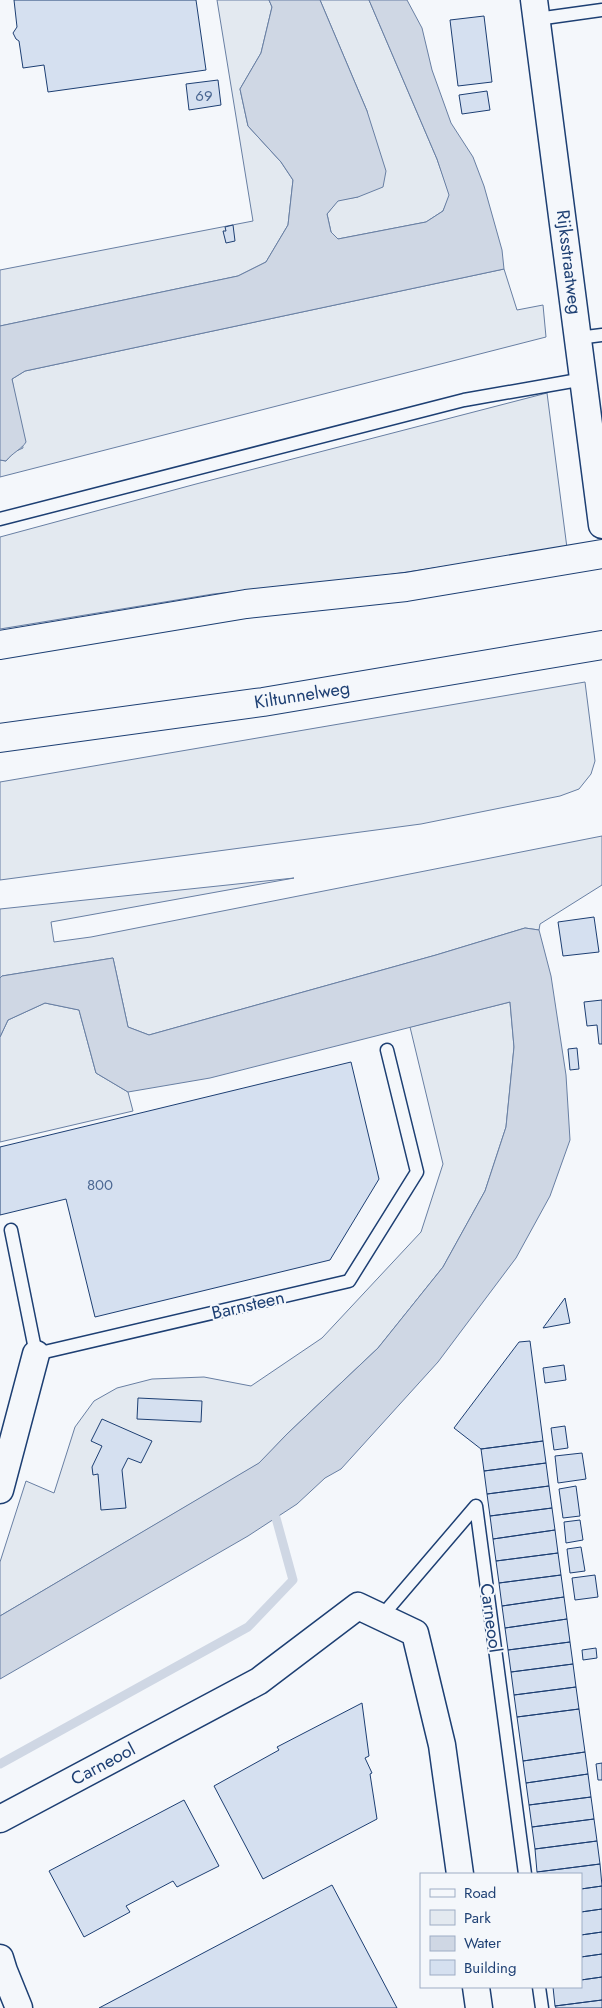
<svg xmlns="http://www.w3.org/2000/svg" width="602" height="2008" font-family="Jost,sans-serif">
<style>
.green{fill:#e3e9f0;stroke:#687fa3}
.water{fill:#cfd7e4;stroke:#687fa3}
.lines{fill:none;stroke-linecap:round;stroke-linejoin:round}
.stream{stroke:#cfd7e4;stroke-width:9}
.building{fill:#d5e0f0;stroke:#1d3f73}
.service-casing{stroke:#1d3f73;stroke-width:15}
.minor-casing{stroke:#1d3f73;stroke-width:29}
.primary-casing{stroke:#1d3f73;stroke-width:30}
.service{stroke:#f4f7fb;stroke-width:12}
.minor{stroke:#f4f7fb;stroke-width:26}
.primary{stroke:#f4f7fb;stroke-width:28}
.labels{text-anchor:middle;stroke-width:4;stroke-linejoin:round;paint-order:stroke}
.number-label{font-size:15px;fill:#4b6792}
.street-label{font-size:18px;fill:#1d3f73;stroke:#f4f7fb}
</style>
<rect width="100%" height="100%" fill="#f4f7fb"/>
<path class="green" d="M217,0H269L272,7L261,53L240,89L248,126L281,162L293,180L288,225L266,262L238,276L0,326V270L253,221Z
M320,0H369L437,159L450,195L443,211L426,222L338,239L331,232L327,214L338,200L358,197L367,111Z
M504,269L517,310L543,305L546,337L0,477V460L6,461L14,452L23,448L12,379L25,371Z
M547,393L567,548L387,575L213,594L0,629V537L196,484Z
M585,682L595,761L591,774L579,789L560,796L421,824L0,880V782Z
M602,836V885L540,924L539,930L525,928L436,955L149,1035L128,1027L113,958L2,976L0,978V909L294,878L51,922L54,942L91,937Z
M510,1002L514,1047L506,1127L485,1191L443,1267L378,1348L287,1434L260,1463L0,1616V1562L26,1481L54,1493L75,1427L94,1401L117,1388L152,1379L204,1377L251,1386L322,1338L421,1232L443,1164L410,1027Z
M45,1003L79,1010L96,1073L128,1092L133,1111L0,1142V1037L8,1020Z"/>
<path class="water" d="M269,0H320L367,111L386,171L383,187L358,197L338,201L327,214L331,232L338,239L426,222L443,211L449,195L437,159L369,0H407L422,28L432,70L451,123L473,157L484,186L502,250L504,269L25,371L12,379L26,442C22,449 12,453 6,461L0,460V326L238,276L266,262L288,225L293,180L281,162L248,126L240,89L261,53L272,7Z
M525,928L539,930L551,976L566,1075L570,1140L550,1196L516,1258L438,1362L341,1469L325,1478L297,1504L248,1536L0,1679V1616L259,1463L287,1434L378,1348L443,1267L485,1191L506,1127L514,1047L510,1002L210,1078L128,1092L96,1073L79,1010L45,1003L8,1020L0,1037V978L2,976L113,958L128,1027L149,1035L436,955Z"/>
<g class="lines">
<path class="stream" d="M0,1764L248,1627L293,1580L276,1518"/>
</g>
<path class="building" d="M14,0H196L206,70L48,92L44,65L23,68L19,41L16,39L13,33L17,27Z
M484,16L492,82L458,86L450,20Z
M218,80L221,105L189,110L186,84Z
M487,91L490,110L462,114L459,95Z
M233,225L235,241L226,243L223,231H226L225,227Z
M594,917L599,952L563,956L558,922Z
M602,1000V1044H599L597,1025L587,1026L584,1002Z
M577,1048L579,1069L570,1070L568,1049Z
M351,1062L379,1179L330,1260L95,1317L66,1199L0,1215V1147Z
M565,1298L570,1323L543,1328Z
M530,1341L543,1441L481,1449L454,1428L519,1342Z
M564,1365L566,1380L545,1383L543,1368Z
M138,1398L202,1401L201,1422L137,1419Z
M102,1419L152,1441L141,1463L128,1458L122,1470L126,1508L101,1510L98,1474L93,1475L92,1467L102,1446L91,1441Z
M565,1426L568,1448L554,1450L551,1428Z
M543,1441L546,1463L484,1471L481,1449Z
M582,1453L586,1479L558,1483L555,1456Z
M546,1463L549,1486L487,1494L484,1471Z
M549,1486L552,1508L490,1516L487,1494Z
M576,1486L580,1516L563,1518L559,1489Z
M552,1508L555,1530L493,1539L490,1516Z
M580,1520L583,1540L566,1543L564,1522Z
M555,1530L558,1553L496,1561L493,1539Z
M581,1547L585,1571L570,1573L567,1549Z
M558,1553L561,1575L499,1583L496,1561Z
M561,1575L564,1597L502,1606L499,1583Z
M595,1575L598,1597L575,1600L572,1578Z
M564,1597L567,1619L505,1628L502,1606Z
M567,1619L570,1642L508,1650L505,1628Z
M570,1642L573,1664L511,1672L508,1650Z
M596,1648L597,1658L583,1660L582,1650Z
M573,1664L576,1687L514,1695L511,1672Z
M576,1687L579,1709L517,1717L514,1695Z
M362,1703L369,1756L365,1758L372,1773L370,1774L377,1819L263,1879L214,1786L279,1750L277,1747Z
M579,1709L585,1752L523,1761L517,1717Z
M585,1752L588,1774L526,1783L523,1761Z
M602,1763V1780H598L596,1764Z
M588,1774L591,1797L529,1805L526,1783Z
M591,1797L594,1819L532,1827L529,1805Z
M184,1800L219,1866L177,1887L173,1881L126,1906L130,1912L84,1937L49,1871Z
M594,1819L597,1841L535,1849L532,1827Z
M597,1841L600,1864L537,1872L535,1849Z
M600,1864L602,1886L581,1889V1874H538L537,1872Z
M332,1885L397,2008H99Z
M602,1886V1909L581,1912V1889Z
M602,1909V1932L581,1935V1912Z
M602,1932V1954L581,1957V1935Z
M602,1954V1977L581,1980V1957Z
M602,1977V2000L555,2006L553,1987H581V1980Z
M602,2000V2008H556L555,2006Z"/>
<g class="lines">
<defs>
<path id="service" d="M537,19L602,10
M578,338L602,335
M0,519L464,400L584,379
M11,1230L36,1354L349,1281L417,1172L387,1050
M381,1617L476,1506L525,1874
M539,1987L542,2008"/>
<path id="minor" d="M534,0L602,525
M0,1490L36,1354
M0,1819L259,1681L358,1606L415,1633L442,1745L460,1874
M0,1958L4,1971L19,2008
M476,1987L479,2008"/>
<path id="primary" d="M0,645L246,604L406,587L602,554
M0,738L263,702L602,645"/>
</defs>
<use href="#service" class="service-casing"/>
<use href="#minor" class="minor-casing"/>
<use href="#primary" class="primary-casing"/>
<use href="#service" class="service"/>
<use href="#minor" class="minor"/>
<use href="#primary" class="primary"/>
</g>
<g class="labels">
<g class="number-label">
<text x="204" y="101">69</text>
<text x="100" y="1190">800</text>
</g>
<g class="street-label">
<text transform="translate(569 262) rotate(83)" y="6">Rijksstraatweg</text>
<text transform="translate(302 695) rotate(-9)" y="6">Kiltunnelweg</text>
<text transform="translate(248 1305) rotate(-13)" y="6">Barnsteen</text>
<text transform="translate(491 1618) rotate(82)" y="6">Carneool</text>
<text transform="translate(103 1764) rotate(-28)" y="6">Carneool</text>
</g>
</g>
<rect x="420" y="1873" width="162" height="115" fill="#f4f7fb" stroke="#9eadc5"/>
<rect x="430" y="1889" width="25" height="8" fill="#f4f7fb" stroke="#9eadc5"/>
<text x="464" y="1898" font-size="15" fill="#1d3f73">Road</text>
<rect x="430" y="1910" width="25" height="15" fill="#e3e9f0" stroke="#9eadc5"/>
<text x="464" y="1923" font-size="15" fill="#1d3f73">Park</text>
<rect x="430" y="1936" width="25" height="15" fill="#cfd7e4" stroke="#9eadc5"/>
<text x="464" y="1948" font-size="15" fill="#1d3f73">Water</text>
<rect x="430" y="1960" width="25" height="15" fill="#d5e0f0" stroke="#9eadc5"/>
<text x="464" y="1973" font-size="15" fill="#1d3f73">Building</text>
</svg>
